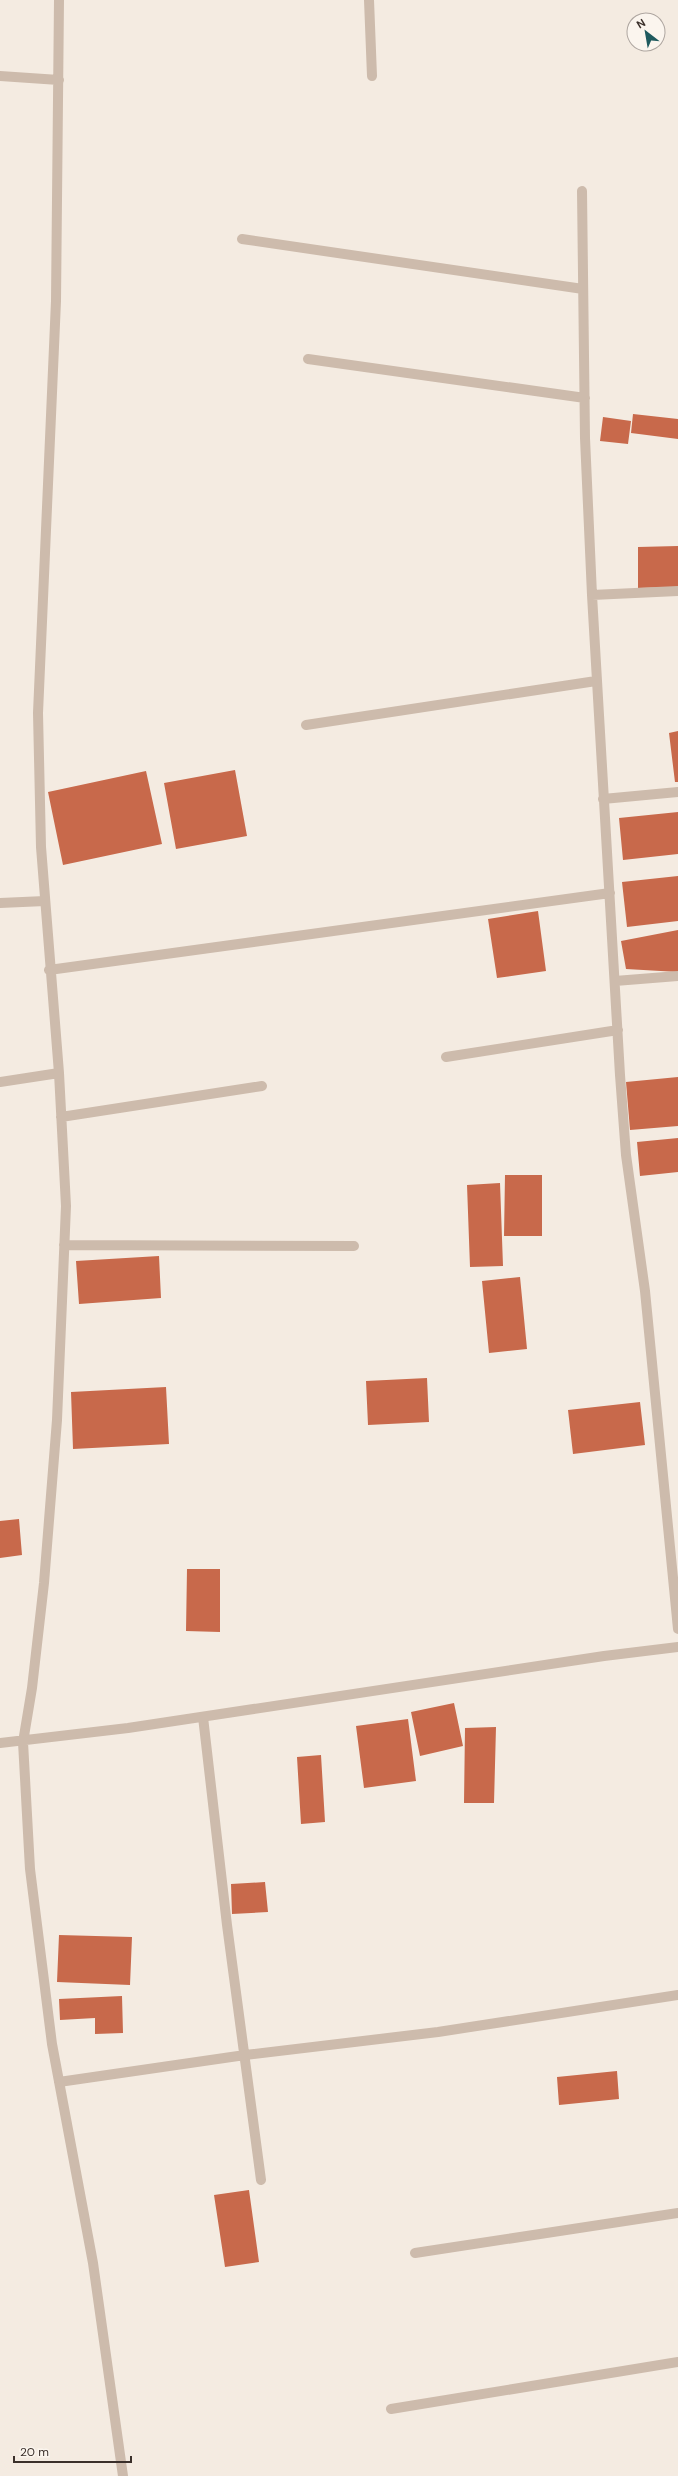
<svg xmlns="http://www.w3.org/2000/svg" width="678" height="2476" font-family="'DM Sans',sans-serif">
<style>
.building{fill:#c8694b}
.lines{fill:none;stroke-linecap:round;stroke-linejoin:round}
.minor{stroke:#cdbbac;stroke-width:10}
</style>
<rect width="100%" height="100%" fill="#f4ebe1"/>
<path class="building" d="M633,414L678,419V439L631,433Z
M603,417L631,421L628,444L600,441Z
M678,546V587L638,588V547Z
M678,731V782H675L669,733Z
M235,770L247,836L176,849L164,783Z
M146,771L162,844L63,865L48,792Z
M678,812V854L623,860L619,818Z
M678,876V921L627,927L622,882Z
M538,911L546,971L497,978L488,919Z
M678,930V972L626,969L621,941Z
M678,1077V1126L630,1130L626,1082Z
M678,1138V1172L640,1176L637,1142Z
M505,1175H542V1236H504Z
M500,1183L503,1266L470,1267L467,1185Z
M159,1256L161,1298L79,1304L76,1261Z
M520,1277L527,1349L489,1353L482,1281Z
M427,1378L429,1422L368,1425L366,1381Z
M166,1387L169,1444L73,1449L71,1392Z
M640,1402L645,1445L573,1454L568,1410Z
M19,1519L22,1555L0,1558V1521Z
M187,1569H220V1632L186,1631Z
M454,1703L463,1746L420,1756L411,1712Z
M408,1719L416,1781L364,1788L356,1726Z
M496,1727L494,1803H464L465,1728Z
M321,1755L325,1822L301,1824L297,1757Z
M265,1882L268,1912L232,1914L231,1884Z
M59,1935L132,1937L130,1985L57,1982Z
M122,1996L123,2033L95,2034V2018L60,2020L59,1999Z
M617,2071L619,2099L559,2105L557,2077Z
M249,2190L259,2262L225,2267L214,2195Z"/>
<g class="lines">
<path class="minor" d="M59,0L56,301L38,713L41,847L59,1073L66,1206L57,1420L44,1583L32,1688L23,1742L30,1869L52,2044L93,2263L123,2476
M369,0L372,76
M0,76L59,80
M582,191L585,438L592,595L620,1075L626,1155L645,1291L678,1629
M242,239L583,289
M308,359L585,398
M592,595L678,591
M306,725L596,681
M603,799L678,792
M0,903L45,901
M49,970L610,893
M615,981L678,976
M446,1057L618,1030
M0,1082L59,1073
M61,1117L262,1086
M64,1245L354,1246
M203,1717L227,1925L261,2180
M0,1743L128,1728L604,1656L678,1647
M59,2082L245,2055L438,2032L678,1995
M415,2253L678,2213
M391,2409L678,2362"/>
</g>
<g transform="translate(646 32) rotate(329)"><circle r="19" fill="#fbf5ee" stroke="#aea6a0"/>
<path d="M0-3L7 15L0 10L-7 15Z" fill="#1f5a5e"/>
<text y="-6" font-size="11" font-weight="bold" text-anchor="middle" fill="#3b302b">N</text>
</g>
<path d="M14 2456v6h117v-6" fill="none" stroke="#3b302b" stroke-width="2"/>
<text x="20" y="2456" font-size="12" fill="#3b302b" stroke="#fbf5ee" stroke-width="3" paint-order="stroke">20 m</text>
</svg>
